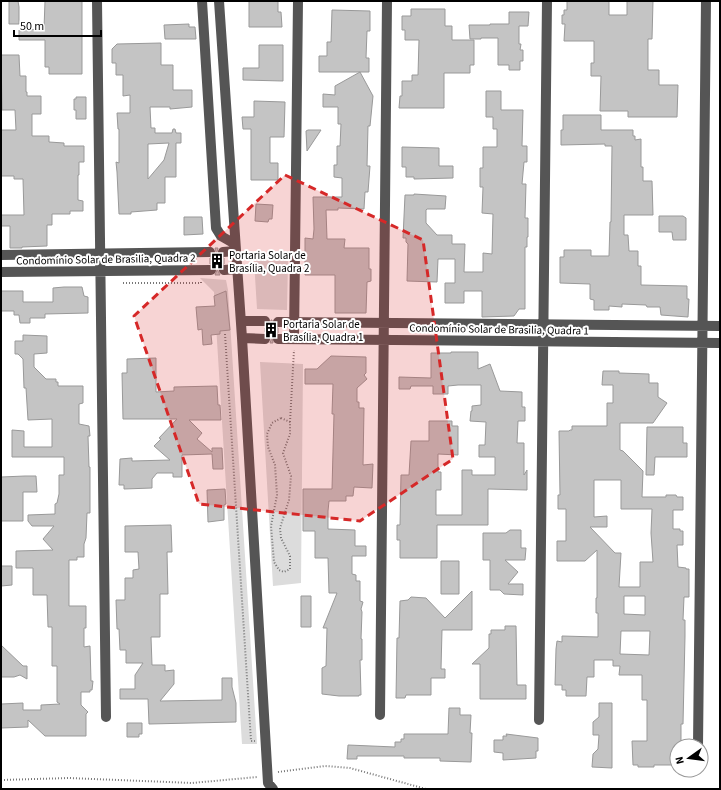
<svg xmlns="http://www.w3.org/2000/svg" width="721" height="790" font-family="'Source Sans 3',sans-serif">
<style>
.green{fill:#dcdcdc}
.building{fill:#c4c4c4;stroke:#999;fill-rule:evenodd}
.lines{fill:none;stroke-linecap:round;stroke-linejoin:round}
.path{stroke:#777;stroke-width:2;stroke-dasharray:1 2;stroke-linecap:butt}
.minor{stroke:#555;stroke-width:10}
.marked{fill:#d62828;fill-opacity:0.2;stroke:#d62828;stroke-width:3;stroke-dasharray:8 5;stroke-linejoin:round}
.labels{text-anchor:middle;stroke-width:4;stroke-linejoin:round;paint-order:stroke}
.poi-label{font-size:11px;fill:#000;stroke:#fff;text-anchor:start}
.street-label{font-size:11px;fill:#000;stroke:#fff}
</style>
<rect width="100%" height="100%" fill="#fff"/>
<path class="green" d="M254,260L288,261L287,310L257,309Z
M200,278L226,280L228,290L257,744H242L214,292Z
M260,362L303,364L301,583L273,586Z"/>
<path class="building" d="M9,1H18L19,7V24H9Z
M45,1H82V74H49V67H45V40H19V30L44,29Z
M249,1H278V12H281L282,27H249Z
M567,1H609V15H627V1H653L652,39H648V70H659V85H678L677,117H628V111H600L601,76H591V63H594V41H564L565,24H562V15H564V10H567Z
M411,9H445V26H452V40H474V65H470V73H444V108H399L400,96H402V81H412V75H418L419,40H405V30H402V16H411Z
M332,10L370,11V31H367L366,58H369V72H319V56H327V42H331Z
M509,12H529L528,26H519V44H521L520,50H523V61H520V70H509V65H498V38H481V39H470L469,25H490V24H509Z
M189,24V27H195L196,39H165L164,25Z
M161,43V65H173V90H192V107L170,109V107H150L151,128H155V133H172L173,129H175L176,133H181V143H176V177H165V203H157V210L131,212V214H119L117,172L116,162L119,163V129H118L117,113H130V95L123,96V75H116V63H112V49L117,44ZM169,143L164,160L148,179V144Z
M259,45H283V81L243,80V68H259Z
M1,55H19L20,76H26V92H27V96H41V114H32V136H49V142L64,143V146H84V162H79V175H78V200L83,201V211H70V214H52V225H47V246L22,247V248H10V226H1V215H24L23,179H14V176H1V130H16L15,110H2Z
M360,72L373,96L370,126H368L367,166H370L368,192H365L364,209L338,208V210H326L327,239H345L344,248H369V269H371V281L367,282L366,313H335V275H305V238L313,239L314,229L313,197H342V178L334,177V165H337V146H340L341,124H338V107H323V94L335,95V86Z
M486,91H501V110H523L522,146H527V162H524L522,184H526L525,218H528V237H527V247H525V309H519L514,316L482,317V291H464V303H445V283H455V259H438L437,282L407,281L408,244L406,242V238H403L405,195H414V194L446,196L445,209H427L426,210V223L437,235H452V244H465L464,272H483V253L492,254L493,214L482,213L483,187H480V168H483V147H497V129H493V117H486Z
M76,97H86V119H76V110H74V99H76Z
M254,101L285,102L284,137H270V163H278V180H251V129H243L242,117H254Z
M563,115H601V130H633V136H635V140L641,139V167H643V181H652L653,215H624V235H628L629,251H638V266H641V285L687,286V299H689L688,317L661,315L660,307H647L646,305L622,304V307L609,306V310H594V300L590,299V284L560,283V257H564V250H591V256H609L610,222H611L612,146H605V144L561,145V130H563Z
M308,130H321L307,151L306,131Z
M402,147L439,148V166H453V178L414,179V177H406V167H402Z
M256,204L273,205L272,219H269L268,222L255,221Z
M659,216H683L686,218V240H673L672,232H659Z
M184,217H202L203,234L184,235Z
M215,248H218L217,252V255L224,258V264L218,268V271L220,275H215L217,270V267L214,264H210V258L216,255V252Z
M64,287H82L84,296L88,297V313L45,314V318H30V323H20L19,315H14V311H1V291H23V302H53V288Z
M226,291L230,330L220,331V334L211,335L212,344L203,345L202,329L198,330L196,307L215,306L214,296Z
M271,320H272L273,326L278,328V333L272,336L273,343H270L271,340V336L265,332V328L270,325Z
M23,335L47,336V353L34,354V367L46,379H56V382H58V386H83V403L79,404V424L89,426L90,436H88L89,467H90V513H87L86,538L84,544V557H77V560H69V606H86V628H84V647L90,646L91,681H93L92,690H90V692H81V705L88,712L86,714V736H45L28,720V727L1,728V704L23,703V710H41V705L60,704L57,702V666H52V627H48L47,595H33V568H16V551L53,550L43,539L54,526H32L28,521V515L55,514V504L57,503L59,494V475H64V457H12V430L24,431V447H52V419L28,420L26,388H24L23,359L18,354H15V341H23Z
M451,352H478V369L490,364L500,391L522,392V407H525V421H518L517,443H524V475L527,470V490L488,489V525H437V558H400V540H397V525H400L401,475H409L411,441H429V421H452V426H458V455L438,454V472H441V490H436V515H462V470H472V475H495V457H479V445H485L486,422L470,421L471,411H472V406L481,405V385H458L448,386V394H433V386H411L410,389H399V377L431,378V353H451Z
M331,356L366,357V373L364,375L367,379L357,388V402H359V408H364L363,465L373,464L372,488L354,487L353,496H346V501H329L328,511V529L355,530V546H366V556H352V574L356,575V581H360V601L363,602L361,609L362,612L361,639H362V660H360L361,695H359V696H339L322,694V668L326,666L327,628H323L337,593H329L328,558H315V531H303V489H332L334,414H332L333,384H305V369H317Z
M156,358V392L174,391V387L217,386L218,405H220L221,420H189L202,433L197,439L212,452V448H222L223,469H213L212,454L182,455V477H173V473H157L152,479V488L124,489V485H119L120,459L132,458V461L170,460L154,446L161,439L159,438L177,419H123L122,373H127V359Z
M603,371H619V373L649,374V383H658V397L667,403L653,423H620V450L623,451L643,471L642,497H666V495H676L677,497H683V510H673V529H680V531H683V545H677L678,567L686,568V569H689V597H684L683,620H685V636L683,724H681V746H677V765H654V767H638V765H633L632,741H647V700H642V675H619L620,666H613V660H594V677H587L586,696H566V690H562V685H555L556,649L557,641L562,642V636L598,637V613H596V598H597V550L585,561H557V541H566V509H558V495H560L559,431H569L570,430H572V426H607V403H613V385H602ZM594,480H621V509H652L651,533L653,562H640V587H619L621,553H615L590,527H607V516L594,517ZM624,596H645V615L624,614ZM621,631H650L649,655L620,654Z
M647,427H683V443H687V457H655L654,475H646Z
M25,476H36L37,492H23V521H1V477Z
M225,489L226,504L224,505V520L208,522L207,490Z
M171,525L172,552H167L168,594H160V637H151L152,665H165V671L174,670V684L160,701L222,700V678H232V687L236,703V722L149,724L148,699H120V689H135V675L143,663H126V650H120L119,629H117L116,600H125V578H133V570L139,569L138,552H125V526Z
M510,530H521V548H526L525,560H505L518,572L508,584H523V595L504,594L500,590H490V560H483V533H506Z
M441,561H459V594H441Z
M1,566H12V585L1,586Z
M472,591V630H442L441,669H445V678H431V695H406L405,698H396L397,638H399L400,601L408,600L411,597L426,598L445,618Z
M301,596H311V627H301Z
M505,626H516L517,685H526V699H480V664H472L489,648V634H491V630H505Z
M1,645L23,666H27V679L20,675L14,677H1Z
M599,703H612V768L592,767L593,754L598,749L599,735H593V722L599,717Z
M449,708H460V715H471L470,733H472L471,762L440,761V758H404V756H357V759H347L348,745L395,747V742H401V739H404V734H448Z
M127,723H142V734H139V737H127Z
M506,734L538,738V751H536V758L503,760V753L494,752V740H503V736H507Z"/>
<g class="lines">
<path class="path" d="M123,283H201V281
M225,334L251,741H255
M281,418L290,422V434L283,453L291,476L289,500L280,528L281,538L290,556V569L284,572L279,570L274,562L271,526L277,495L275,465L268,447L267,434L272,423Z
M290,422L294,350
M278,772L325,766L350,768L426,789
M1,780L69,778L192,783L257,777"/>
<path class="minor" d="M97,1L106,717
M202,1L216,228L221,236L235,244
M219,1L242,338L268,783L273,789
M223,252L236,251
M1,255L210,252
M224,270L237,269
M1,272L211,270
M241,321H265
M278,322L720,326
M242,338L265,339
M278,339L720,343
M294,339L298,1
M380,715L387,1
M539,720L547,1
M698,746L706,1"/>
</g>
<path class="marked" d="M285,175L423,240L453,459L360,521L199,504L134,316Z"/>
<defs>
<symbol id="building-bare" viewBox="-9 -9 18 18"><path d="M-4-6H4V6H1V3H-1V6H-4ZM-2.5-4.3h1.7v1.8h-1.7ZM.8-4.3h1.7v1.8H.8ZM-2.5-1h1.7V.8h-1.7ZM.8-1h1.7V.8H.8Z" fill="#000" stroke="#fff" stroke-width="2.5" paint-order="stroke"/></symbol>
</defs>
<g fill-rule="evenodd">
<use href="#building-bare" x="206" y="250" width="22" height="22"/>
<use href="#building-bare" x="260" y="319" width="22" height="22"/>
</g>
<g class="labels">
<g class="poi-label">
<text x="229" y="259">Portaria Solar de<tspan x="229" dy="13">Brasília, Quadra 2</tspan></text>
<text x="283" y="328">Portaria Solar de<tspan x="283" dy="13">Brasília, Quadra 1</tspan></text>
</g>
<g class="street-label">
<text transform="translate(106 259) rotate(-1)" y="4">Condomínio Solar de Brasilia, Quadra 2</text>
<text transform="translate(499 329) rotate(1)" y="4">Condomínio Solar de Brasilia, Quadra 1</text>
</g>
</g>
<rect width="721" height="790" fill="none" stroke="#000000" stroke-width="4"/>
<g transform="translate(689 758) rotate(256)"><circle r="19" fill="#ffffff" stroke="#999999"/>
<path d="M0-3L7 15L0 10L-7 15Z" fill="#000000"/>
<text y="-6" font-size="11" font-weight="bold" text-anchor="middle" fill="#000000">N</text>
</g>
<path d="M14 30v6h87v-6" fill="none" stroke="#000000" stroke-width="2"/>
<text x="20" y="30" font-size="12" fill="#000000" stroke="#ffffff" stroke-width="3" paint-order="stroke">50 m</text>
</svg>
